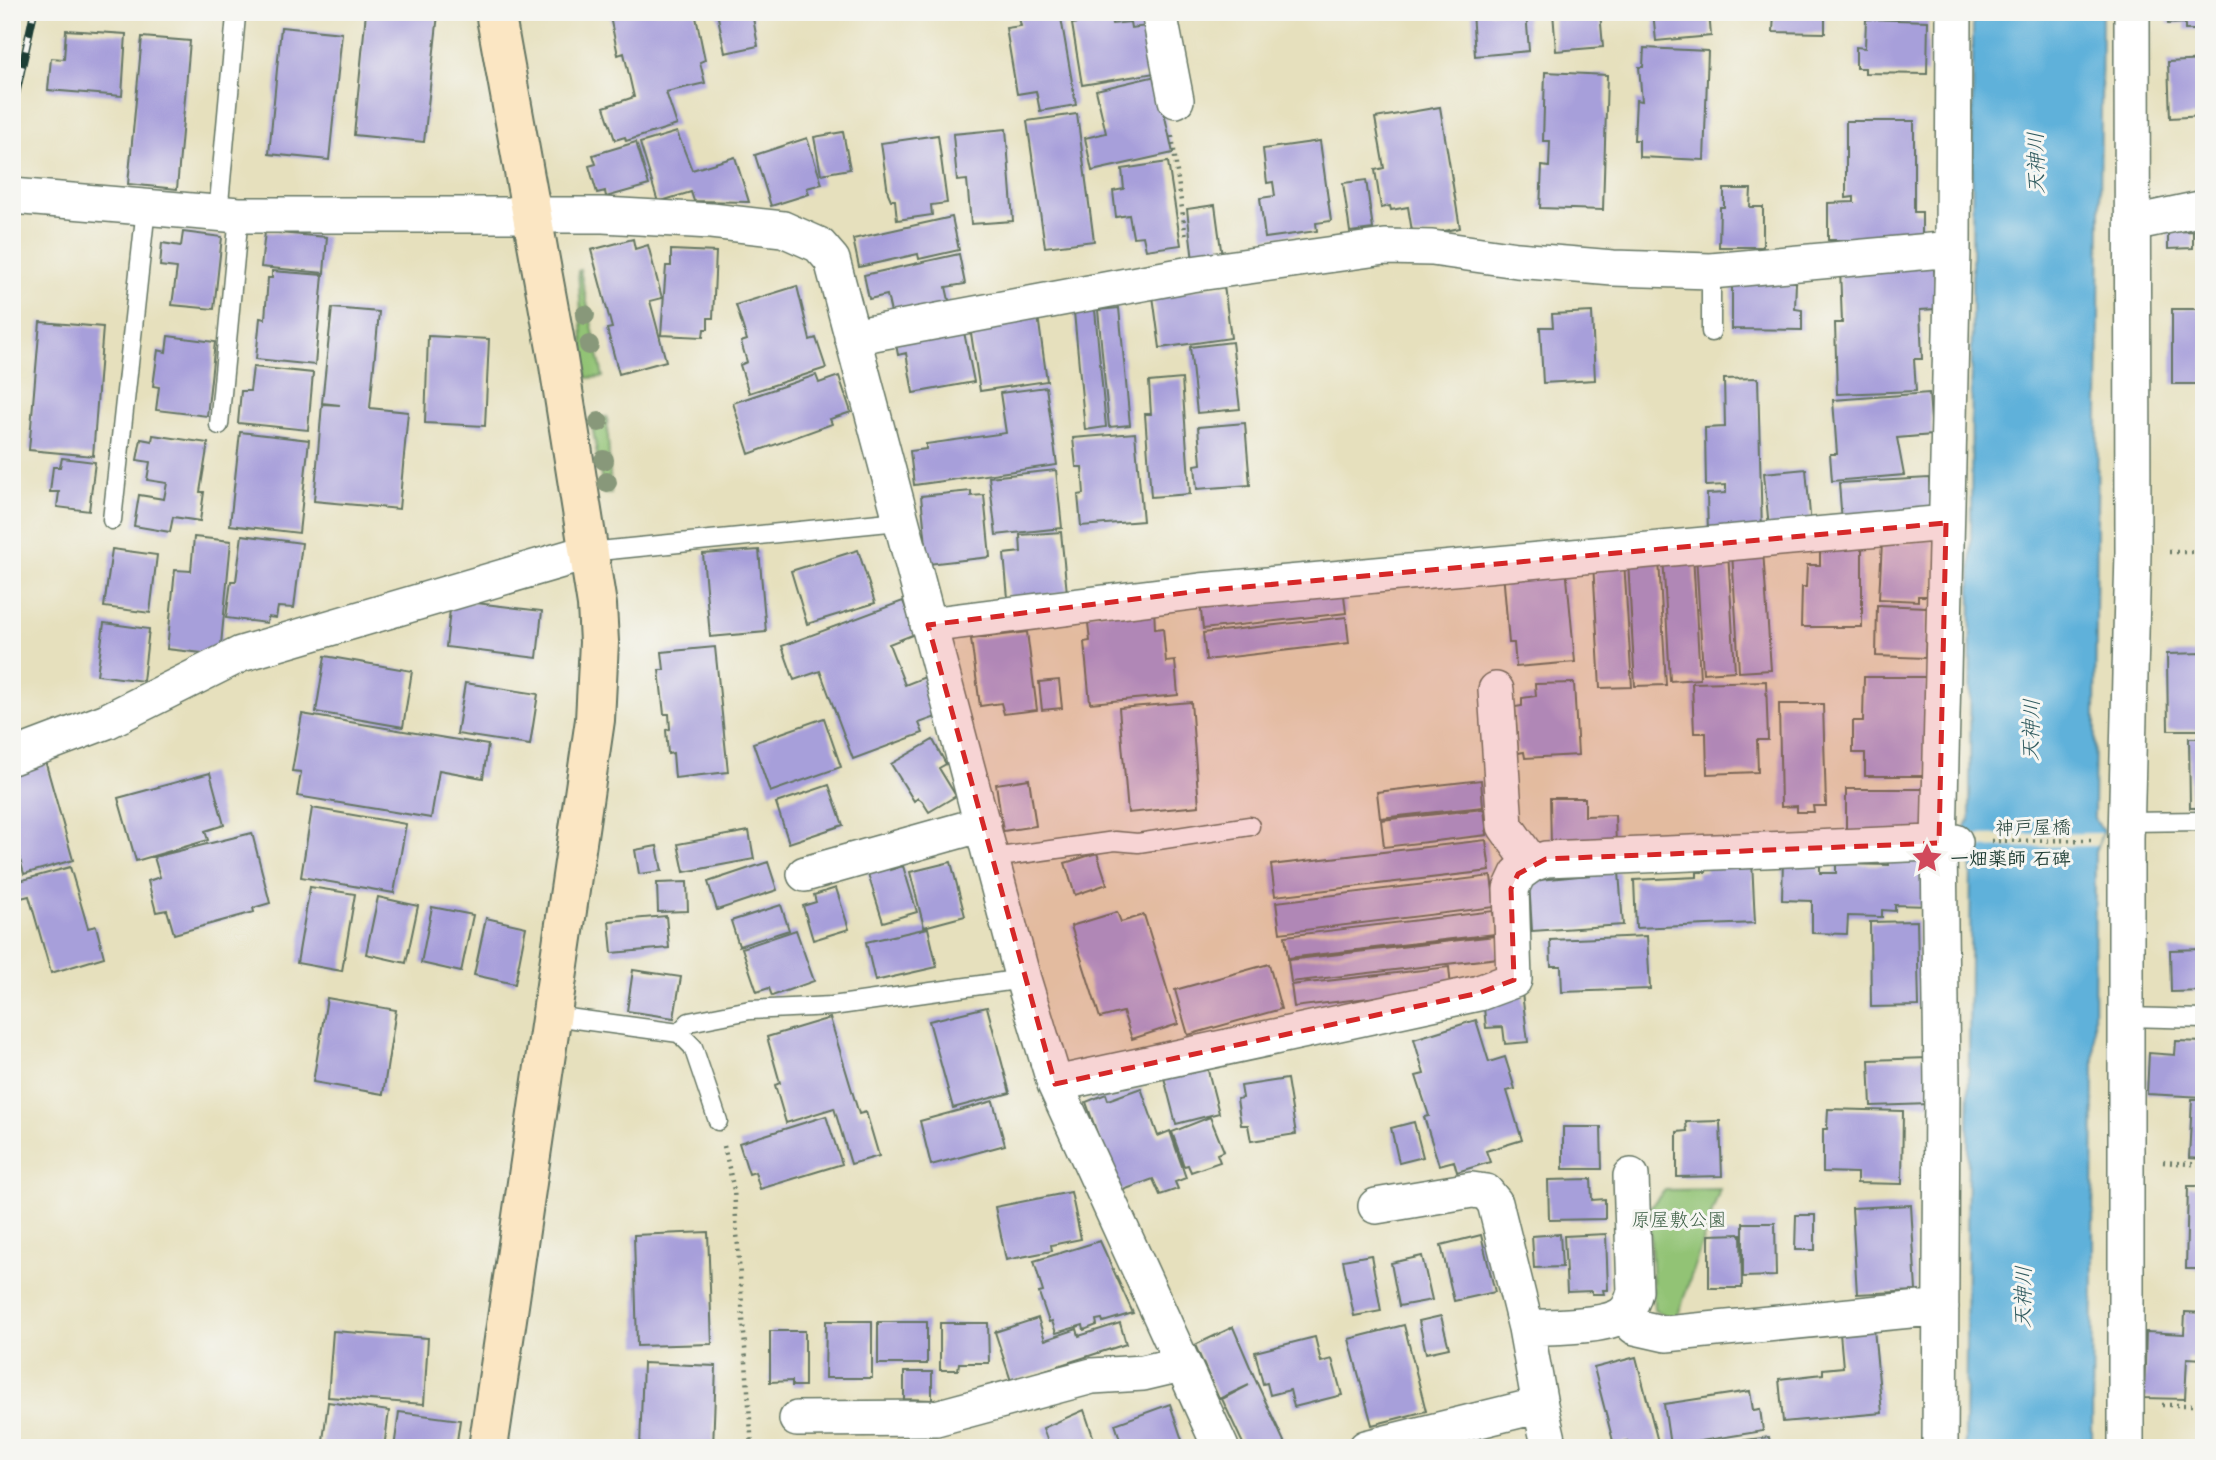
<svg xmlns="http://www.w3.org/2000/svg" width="2216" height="1460" font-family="Mali,'Klee One',sans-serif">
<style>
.green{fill:#92c374;stroke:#588054;stroke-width:2}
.water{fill:#5fb1da;stroke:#3f7787;stroke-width:2}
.pier{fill:#e6e0bd}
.building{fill:#a79fda}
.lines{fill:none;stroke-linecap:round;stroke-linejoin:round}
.lane-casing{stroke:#657664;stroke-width:21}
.street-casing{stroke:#657664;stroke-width:38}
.secondary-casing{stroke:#657664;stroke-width:42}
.path{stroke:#657664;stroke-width:4.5;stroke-dasharray:2 5;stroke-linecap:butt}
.lane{stroke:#fff;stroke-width:18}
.street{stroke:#fff;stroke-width:35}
.secondary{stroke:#fbe6c3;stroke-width:38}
.rail-casing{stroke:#1f3d34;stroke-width:8}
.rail{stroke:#f6f6f2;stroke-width:5;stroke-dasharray:16;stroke-linecap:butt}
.tree{fill:#88987a}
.marked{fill:#d62828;fill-opacity:0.2;stroke:#d62828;stroke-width:5;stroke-dasharray:14 9;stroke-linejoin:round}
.labels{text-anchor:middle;stroke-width:6;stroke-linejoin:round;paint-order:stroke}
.street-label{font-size:19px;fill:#1f3d34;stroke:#f6f6f2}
.poi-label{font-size:19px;font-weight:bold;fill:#1f3d34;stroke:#f6f6f2;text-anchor:start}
.park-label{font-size:19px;fill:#3c5e44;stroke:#f6f6f2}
.water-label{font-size:21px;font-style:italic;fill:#2f5a5e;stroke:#f6f6f2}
</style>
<rect width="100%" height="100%" fill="#f6f6f2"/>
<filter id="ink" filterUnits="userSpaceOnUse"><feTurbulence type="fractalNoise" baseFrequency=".0143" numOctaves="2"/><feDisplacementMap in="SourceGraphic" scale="14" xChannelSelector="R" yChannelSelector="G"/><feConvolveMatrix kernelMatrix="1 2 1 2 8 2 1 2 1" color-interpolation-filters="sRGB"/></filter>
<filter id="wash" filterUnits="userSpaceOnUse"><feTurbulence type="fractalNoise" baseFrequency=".00686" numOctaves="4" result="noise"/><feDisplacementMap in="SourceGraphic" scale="28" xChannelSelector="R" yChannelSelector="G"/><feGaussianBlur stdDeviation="1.57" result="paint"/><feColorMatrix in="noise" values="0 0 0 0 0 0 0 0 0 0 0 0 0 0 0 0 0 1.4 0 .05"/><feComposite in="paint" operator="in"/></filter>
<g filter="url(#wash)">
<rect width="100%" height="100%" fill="#e6e0bd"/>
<path class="green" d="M580,270L603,377L586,378L578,271Z
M607,417L611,494H604L591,419Z
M1720,1189L1676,1321L1654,1310L1649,1208L1665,1190Z"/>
<path class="water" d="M1973,12H2102L2094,818L2103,831L2095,852L2092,1448H1965L1971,857L1961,833L1970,820Z"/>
<path class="pier" d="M2101,833L2097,846L1968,848L1964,835Z"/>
<g id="blocks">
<path class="building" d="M366,12L438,14L424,142L354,135Z
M609,12H695L705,60L700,62L705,83L666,92L677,125L626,141L625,137L615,140L604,107L634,97L624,53L618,55Z
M717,12H752L758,46L725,53Z
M1028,12H1060L1076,105L1040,111L1036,91L1017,94L1006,28L1021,26L1018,14Z
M1472,12H1526L1529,51L1475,56Z
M1553,12H1600L1603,47L1556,51Z
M1653,12H1709L1711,36L1656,41Z
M1774,12H1825V33L1773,32Z
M1851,12H1898V16L1850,15Z
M2167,12H2204V30H2185V23L2168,24Z
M1111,18L1112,24L1130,22L1131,28L1148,26L1155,73L1082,85L1072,24Z
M1866,19L1928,21L1927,74L1865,73V68H1856V47L1865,48Z
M281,27L342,33L329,160L269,154Z
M66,30L126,34L122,96L48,90L51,58L64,59Z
M142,37L190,41L177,189L128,184Z
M1644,48L1708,51L1704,160L1639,157V140H1634L1636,100L1642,101L1639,67H1643Z
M2204,60V116L2170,118L2168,62Z
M1545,72L1607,75L1603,210L1540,208L1542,166L1549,167L1550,141H1543Z
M1156,76L1173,153L1092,171L1085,138L1106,133L1096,90Z
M1440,107L1460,228L1413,237L1408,207L1391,210L1390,206L1381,208L1375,170L1384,168L1375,118Z
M1077,114L1094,241L1045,247L1027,121Z
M1846,121H1914V212H1922V240H1828V203L1854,202V197L1846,198Z
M2204,121V167H2202L2197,122Z
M1006,129L1013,221L971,224L967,180L957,181L953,134Z
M677,132L692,170L735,157L749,202L694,201L691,192L658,202L640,143Z
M843,132L850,169L821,174L814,137Z
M938,135L947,203L931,205L932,215L897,220L895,200H891L888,193L881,143Z
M807,138L822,184L807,188L809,194L771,206L755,155Z
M1320,141L1331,221L1316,223L1317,231L1265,238L1260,198L1275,196L1273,182L1267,183L1263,149Z
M636,142L649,185L606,197L605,191L597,193L589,166L596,164L593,155Z
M1168,162L1181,245L1146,250L1143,236L1133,237L1129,215L1116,217L1113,191L1124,189L1122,169Z
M1366,180L1373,229L1350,232L1343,183Z
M1724,189H1751L1750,207H1763V247H1719L1720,207H1724Z
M1215,205L1222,257L1193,261L1187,209Z
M952,217L959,250L919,259L918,254L859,267L853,239Z
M2193,231V248L2168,249V232Z
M183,232L222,237L214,309L172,305L177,268L160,266L162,243L181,246Z
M265,232L327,237L324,273L261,267Z
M633,239L635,249L648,245L662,298L650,301L666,361L619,374L607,329L612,328L591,250Z
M671,250L716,252L713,318H708V329H704L703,337L661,335L666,266H671Z
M959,254L965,284L946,287L951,309L893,321L887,295L869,299L864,275Z
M1934,265L1936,309L1920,310L1922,359H1914L1916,391L1837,394L1835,323H1842L1840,268Z
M272,271L323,275L315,365L256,359L260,318L265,319L268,278H272Z
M1732,281L1796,282L1795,309L1802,310V330L1732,329Z
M797,286L810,340L816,338L826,368L749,393L740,365L747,362L741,342L747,340L736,305Z
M1224,286L1231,338L1160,348L1153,296Z
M332,308L379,312L370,408L408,412L399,509L314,501L322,404L340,405L322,403Z
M1119,308L1130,425L1109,427L1098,310Z
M2172,309H2204V384H2172Z
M1095,310L1106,427L1085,430L1074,312Z
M1592,312L1595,380L1543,383L1540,327H1553L1552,314Z
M1038,316L1047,381L980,391L970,327Z
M40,322L103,327L93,456L29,450Z
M963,327L974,382L913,393L906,353L898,355L895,339Z
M168,336L215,342L207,416L156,410L159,387L153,386L158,350L166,352Z
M428,336L489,339L485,426L425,423Z
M1232,342L1240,409L1197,413L1190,347Z
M253,367L313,373L308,430L238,423L241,391H250Z
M816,375L819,383L839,376L851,412L830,419L832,424L749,454L733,403Z
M1758,378L1762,532L1708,534L1707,494L1726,493V485L1706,486L1705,428L1725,427L1724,379Z
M1182,379L1190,494L1151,497L1145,414H1151L1149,382Z
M1046,387L1057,465L914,485L910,451L926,449V444L1006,433L1000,393Z
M1929,393L1932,435L1897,438L1904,475L1832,481L1830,454H1837L1833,400Z
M1245,423L1250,485L1197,489L1195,465L1201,464L1198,427Z
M240,432L309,440L299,533L230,525Z
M1135,433L1143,521L1081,526L1078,495L1084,494L1082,467H1076L1073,438Z
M153,435L208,443L200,492H204L200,521L173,517L170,532L134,526L139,495L164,499L167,483L147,480L150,462L137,460L141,439L152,441Z
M62,458L95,462L89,511L57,507L59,492H50L53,467H60Z
M1806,469L1811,526L1769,529L1764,473Z
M1056,470L1062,528L996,535L989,477Z
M1929,478L1931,516L1842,522L1839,483Z
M971,491V496L984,495L990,557L928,564L921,496Z
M1061,532L1067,593L1008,598L1004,554L1021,552L1020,535Z
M242,535L302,543L294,608L278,607L276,618L268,617L267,623L226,618L231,581H236Z
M194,537L231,541L220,655L167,649L175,570L191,571Z
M1913,541H1932L1930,596H1918V601L1879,599L1882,542L1913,544Z
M1820,547H1862V627H1801L1802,587H1806L1807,565H1820Z
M112,549L157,555L150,613L104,607Z
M759,550L766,632L710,637L703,554Z
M858,550L875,603L807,624L791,571Z
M1763,550L1771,670L1739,672L1732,552Z
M1728,552L1735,671L1703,673L1696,554Z
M1693,554L1700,679L1670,681L1663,555Z
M1659,559L1666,685L1635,686L1628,561Z
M1624,561L1632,687L1600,688L1593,563Z
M1566,567L1575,662L1516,667L1514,643H1509L1503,572Z
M1343,586L1346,613L1203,629L1200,602Z
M451,600L542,611L537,658L446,647Z
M903,601L915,634L889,644L905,685L925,677L939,716L919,723L923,733L853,759L820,671L794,680L782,646Z
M1877,605L1927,607L1925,658L1876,656Z
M1154,608L1155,629L1163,628L1166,662L1175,661L1178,695L1090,703L1084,642L1090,641L1087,614Z
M1346,617L1349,643L1206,660L1203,633Z
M104,623L149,629L143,681L97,675Z
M1027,632L1037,710L1004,714L1001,703L980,706L971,639Z
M715,647L728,772L675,778L673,753L668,754L666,730L670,729L669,714H664L659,670H664L662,652Z
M2204,653V730H2168L2167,654Z
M325,656L412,671L403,727L316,712Z
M1864,677H1927V776H1865V753H1853V721H1863Z
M1059,680L1062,708L1042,710L1039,682Z
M1766,681L1768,740H1757L1758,772L1707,774L1706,733H1694L1692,683Z
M465,683L538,694L530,745L457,734Z
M1574,683L1578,755L1525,758L1524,752L1518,753L1515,707L1522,706V698L1536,696L1535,684Z
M1191,702L1199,806L1128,813L1119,708Z
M1779,704H1823L1826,806H1813L1814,812H1797V806L1781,807Z
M302,714L488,745L483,778L439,770L431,818L297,796L301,772L292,771Z
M824,718L841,767L770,792L753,743Z
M2189,738H2204V808H2190Z
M933,740L946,764L939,768L956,796L929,812L922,801L918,798L914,801L891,764Z
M44,757L73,860L24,874L12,831V766Z
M210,773L224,825L205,831L208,840L136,861L118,798Z
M1029,779L1036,826L1003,831L996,784Z
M1481,780L1483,807L1380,818L1377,792Z
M829,785L843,825L789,843L776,803Z
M1846,789H1931V833H1846Z
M1550,798H1585V816L1615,815L1616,845L1551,846Z
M312,808L406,824L394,893L301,877Z
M1484,809L1487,835L1384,847L1381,820Z
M749,831L754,859L684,872L678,844Z
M252,833L270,903L253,908L254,912L174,934L167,910L156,912L148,881L160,877L154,857Z
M1486,840L1490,871L1275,896L1271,865Z
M657,846L662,871L639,874L635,850Z
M1097,853L1107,884L1075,895L1065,863Z
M1889,855L1922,856L1929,906L1895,905V911L1882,910V917L1848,916L1847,934L1812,933V901L1782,900L1783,859H1820V873H1836V864L1889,865Z
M1752,861L1755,923L1636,928L1634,880L1697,877V872H1706L1705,863Z
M768,862L777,890L717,910L708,882Z
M951,862L965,916L924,927L910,872Z
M888,864L890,870L903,866L917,912L883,922L867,871Z
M70,867L88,928L96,926L104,957L51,973L29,896L13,900L12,883Z
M1619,872L1623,925L1532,931L1529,881Z
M1491,876L1495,907L1280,933L1276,902Z
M687,882L688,911L658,912L657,883Z
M310,887L355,894L342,971L297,963Z
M836,888L849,929L813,940L803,906L816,902L814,895Z
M378,897L418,906L406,963L366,954Z
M781,905L789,930L739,946L731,921Z
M432,907L473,915L461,972L421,963Z
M1493,911L1495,934L1288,958L1285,936Z
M1117,912L1121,922L1144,915L1178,1024L1132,1039L1123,1012L1100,1018L1071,926Z
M666,916L669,948L612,953L609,921Z
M486,918L526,927L515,984L474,975Z
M1917,921L1919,1006L1871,1007L1870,922Z
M928,928L937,967L875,981L866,942Z
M796,930L814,981L772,996L769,988L757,992L742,948Z
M1495,936L1498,958L1291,982L1288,960Z
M1647,936L1650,989L1562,992L1561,966H1551L1550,940Z
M2204,949V991L2171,992L2170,950Z
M1269,964L1281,1009L1188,1035L1175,990Z
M1449,967L1451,988L1294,1007L1291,985Z
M633,970L681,977L674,1018L627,1011Z
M1522,993L1528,1042L1505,1044L1503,1027L1486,1028L1483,997Z
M327,998L396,1010L383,1094L313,1082Z
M987,1007L1010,1093L953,1108L929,1021Z
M830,1018L859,1114L866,1112L879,1156L851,1164L834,1108L786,1123L775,1085L780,1083L767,1037Z
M1476,1020L1489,1062L1505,1057L1515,1089L1507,1091L1522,1140L1486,1151L1490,1162L1457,1172L1454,1161L1439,1165L1424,1117L1429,1116L1416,1076L1424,1074L1414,1039Z
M2176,1041L2204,1042V1097L2147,1094L2149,1053L2175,1055Z
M1928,1058L1929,1104L1871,1106L1869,1060Z
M1205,1059L1219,1113L1176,1124L1162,1070Z
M1287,1079L1296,1134L1251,1141L1248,1125H1241L1237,1099L1243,1098L1241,1086Z
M1141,1088L1158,1136L1170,1131L1186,1178L1175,1182L1178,1189L1160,1195L1153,1179L1118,1192L1086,1102L1106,1094L1108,1100Z
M2192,1099H2204V1159L2189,1158Z
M993,1101L1005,1145L931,1165L920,1121Z
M1828,1109L1903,1111L1902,1184L1857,1183V1173L1823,1172V1129H1827Z
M826,1116L842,1164L760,1189L755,1172L749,1174L739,1143Z
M1210,1117L1224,1151L1217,1154L1220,1162L1191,1172L1188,1165L1184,1166L1172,1132Z
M1720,1121L1722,1176L1677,1177V1132L1687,1131L1686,1122Z
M1414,1122L1423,1157L1399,1163L1391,1128Z
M1563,1127H1601L1602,1169H1563Z
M1591,1179L1592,1200L1605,1199V1219L1549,1220L1548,1180Z
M2188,1186H2204V1310H2199L2200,1269H2186Z
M1071,1192L1081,1239L1051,1245L1052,1251L1006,1260L995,1207Z
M1911,1205L1916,1291L1857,1294L1852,1208Z
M1796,1215H1815V1250H1795Z
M1743,1223H1775L1776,1276L1743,1277Z
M708,1232L712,1344L637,1346L634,1235Z
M1560,1234L1562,1267L1534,1268L1532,1236Z
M1606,1234L1608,1290H1603L1604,1294H1592V1291L1567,1292L1564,1236Z
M1741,1234L1742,1288H1709V1235Z
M1481,1235L1495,1292L1454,1301L1441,1245Z
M1100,1241L1133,1313L1103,1322L1102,1319L1096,1320L1097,1325L1084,1330L1083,1325L1056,1333L1052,1321L1049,1322L1039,1293L1043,1292L1034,1261Z
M1371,1255L1381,1311L1354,1316L1343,1260Z
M1422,1256L1432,1300L1399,1306L1391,1263Z
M2185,1312L2204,1313V1359L2187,1358L2185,1399L2144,1398L2146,1332L2184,1334Z
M1441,1316L1449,1348L1426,1353L1419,1321Z
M1038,1318L1045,1340L1077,1329L1079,1336L1120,1323L1126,1344L1011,1381L995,1332Z
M826,1321H872V1378H825Z
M878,1322H927V1364H878Z
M940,1323H988L989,1363H959L958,1370H940Z
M1404,1325L1426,1411L1372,1425L1349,1339Z
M1233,1327L1256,1381L1287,1448H1245L1222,1399L1249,1385L1219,1399L1195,1345Z
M1874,1329L1882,1413L1783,1422L1779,1379L1823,1374V1369L1843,1367L1840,1333Z
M333,1331L428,1338L424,1404L328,1397Z
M770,1331H805V1386H792V1381L770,1382Z
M1315,1337L1321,1362L1332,1359L1342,1395L1294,1407L1290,1390L1270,1395L1267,1383L1263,1384L1255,1352Z
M1636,1357L1658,1442L1629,1448L1627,1441L1614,1445L1594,1368Z
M643,1363L716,1366L713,1448H640Z
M904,1372H932V1400L904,1399Z
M1750,1391L1753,1410L1760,1409L1763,1431L1670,1446L1664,1404Z
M328,1402L389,1411L384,1448H322Z
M1170,1404L1182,1440L1160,1448H1123L1115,1424Z
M1084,1410L1097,1448H1050L1043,1428Z
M399,1412L460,1420L456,1448H394Z
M1769,1437L1771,1448H1738L1737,1441Z
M1890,1442L1891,1448H1843V1446Z"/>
</g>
</g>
<g filter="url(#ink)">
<use href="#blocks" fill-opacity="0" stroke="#657664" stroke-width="2"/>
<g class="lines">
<defs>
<path id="lane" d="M218,214L236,16
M1711,332V271
M219,425L239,215
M112,520L146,208
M589,552L899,521
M2127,822L2204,821
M992,858L1115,841L1138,843L1250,826
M553,1016L679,1033L693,1047L718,1121
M2126,1017L2204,1019
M679,1033L689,1022L750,1010L832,1006L1023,979"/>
<path id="street" d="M1159,12L1176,100
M12,196L239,215H603L711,221L783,229L819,245L832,260L1023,979L1055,1084L1221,1448
M2133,223L2204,208
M852,337L1191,274L1385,247L1432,248L1517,260L1613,268L1711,271L1953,249
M928,625L1200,591L1946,523
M1496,690L1505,826L1532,864L1546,859L1955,842
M12,757L107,721L241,654L589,552
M805,874L983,824
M1055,1084L1479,993L1514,980L1511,889L1518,874L1532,864
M1376,1206L1472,1190L1486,1192L1495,1203L1526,1328
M1622,1315L1635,1327L1666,1334L1941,1307
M1540,1405L1550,1448
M797,1419L936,1418L1092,1376L1143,1373L1181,1364
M1366,1448L1540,1405L1526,1328C1549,1326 1603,1328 1622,1315C1630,1309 1633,1300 1635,1291L1631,1176
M1940,1448L1942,1085L1939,843L1953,249L1954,12
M2126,1448V839L2133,552L2132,12"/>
<path id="secondary" d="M488,1448L595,720L599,642L597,605L558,359L495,12"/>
</defs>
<use href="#lane" class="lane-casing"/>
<use href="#street" class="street-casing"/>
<use href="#secondary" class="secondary-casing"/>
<path class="path" d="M1172,136L1186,238
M2169,552H2204
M1991,841L2091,840
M724,1146L734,1190L752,1448
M2163,1162L2204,1165
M2162,1405H2204"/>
<use href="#lane" class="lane"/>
<use href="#street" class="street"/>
<use href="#secondary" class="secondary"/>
<defs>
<path id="rail" d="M12,113L34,12"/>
</defs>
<use href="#rail" class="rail-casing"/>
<use href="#rail" class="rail"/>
</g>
<g class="tree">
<circle cx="585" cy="315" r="10"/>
<circle cx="589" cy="345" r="10"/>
<circle cx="599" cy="422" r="10"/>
<circle cx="604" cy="460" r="10"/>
<circle cx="607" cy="482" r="10"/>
</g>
</g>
<path class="marked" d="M1946,523L1939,843L1546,859L1518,874L1511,889L1514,980L1479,993L1055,1084L928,625L1200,591Z"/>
<defs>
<symbol id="sight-bare" viewBox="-9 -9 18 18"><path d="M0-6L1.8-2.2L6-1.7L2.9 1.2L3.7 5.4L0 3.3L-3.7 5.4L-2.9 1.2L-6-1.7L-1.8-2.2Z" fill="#d1495b" stroke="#f6f6f2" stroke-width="2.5" paint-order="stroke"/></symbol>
</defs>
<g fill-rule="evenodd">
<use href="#sight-bare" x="1905" y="836" width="44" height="44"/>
</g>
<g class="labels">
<g class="street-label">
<text transform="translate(2033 827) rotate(-1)" y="7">神戸屋橋</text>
</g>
<g class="poi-label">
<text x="1950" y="865">一畑薬師 石碑</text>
</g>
<g class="park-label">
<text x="1679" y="1226">原屋敷公園</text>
</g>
<g class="water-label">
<text transform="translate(2036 163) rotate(-91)" y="7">天神川</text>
<text transform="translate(2031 730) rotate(-89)" y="7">天神川</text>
<text transform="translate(2023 1297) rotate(-89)" y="7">天神川</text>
</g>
</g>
<rect width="2216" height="1460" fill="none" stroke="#f6f6f2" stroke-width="42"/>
</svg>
